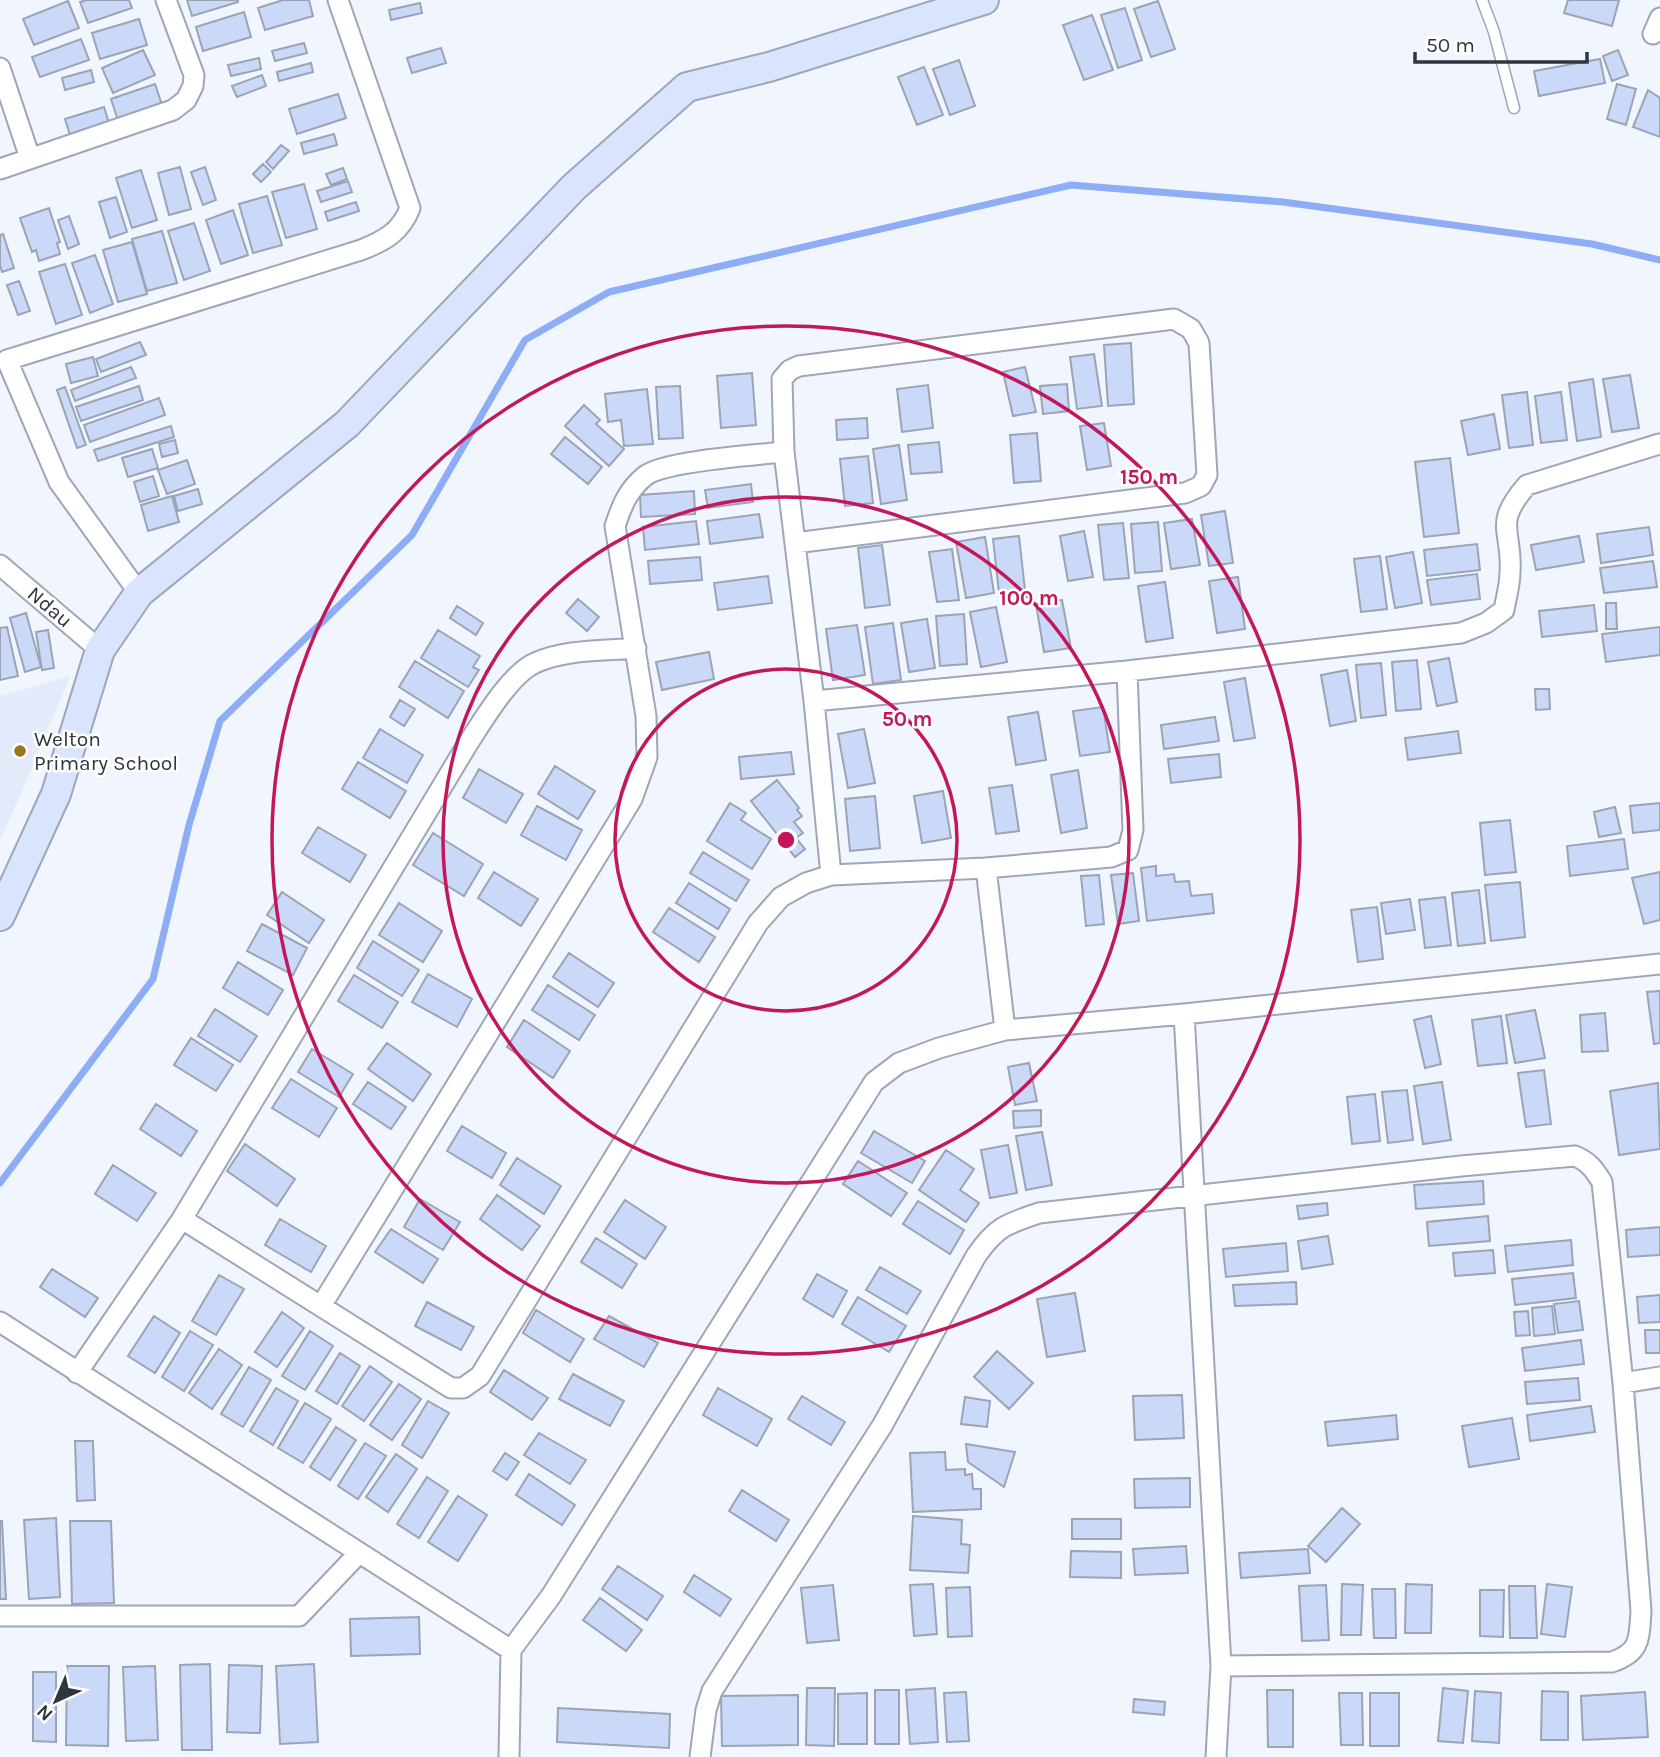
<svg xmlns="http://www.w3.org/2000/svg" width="1660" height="1757" font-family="Karla,sans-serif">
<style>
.built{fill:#e3eafa}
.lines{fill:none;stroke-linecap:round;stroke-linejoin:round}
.stream{stroke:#8dadf6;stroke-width:7}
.building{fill:#cbd9f8;stroke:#9ba4b6;stroke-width:2}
.lane-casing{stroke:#9ea6b9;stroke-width:13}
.street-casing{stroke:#9ea6b9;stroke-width:23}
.secondary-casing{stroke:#9ea6b9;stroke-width:32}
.lane{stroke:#fff;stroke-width:10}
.street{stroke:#fff;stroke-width:19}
.secondary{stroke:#d9e4fe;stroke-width:28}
.ring{fill:none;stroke:#c2185b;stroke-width:3.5}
.poi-dot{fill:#997620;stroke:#fff;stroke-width:2.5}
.labels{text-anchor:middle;stroke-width:5;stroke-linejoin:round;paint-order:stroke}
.street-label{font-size:21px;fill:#31353c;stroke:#fff}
.poi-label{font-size:21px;fill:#31353c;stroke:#fff;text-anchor:start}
.centre{fill:#c2185b;stroke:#fff;stroke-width:3.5}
.ring-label{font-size:21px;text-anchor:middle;font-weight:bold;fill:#c2185b;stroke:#fff;stroke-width:5;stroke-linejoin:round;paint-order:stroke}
</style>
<rect width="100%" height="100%" fill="#f1f5fd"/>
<path class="built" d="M70,676L16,805L0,840V696Z"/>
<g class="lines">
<path class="stream" d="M0,1183L153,979L189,825L220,721L412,535L525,340L609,292L1071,185L1283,202L1592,244L1660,260"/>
</g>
<path class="building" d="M87,0H129L132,8L88,23L80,2Z
M187,0H238V2L192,16Z
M283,0H309L313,16L265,30L258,8Z
M1568,0H1619L1612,26L1564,13Z
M68,1L79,28L34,45L23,19Z
M1158,1L1175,49L1151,57L1134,9Z
M420,3L422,13L391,20L389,10Z
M1125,8L1142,60L1118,68L1101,15Z
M244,12L251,37L203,51L196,27Z
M1092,15L1113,70L1084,80L1063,25Z
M139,19L147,45L100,59L92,33Z
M81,39L89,60L40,77L32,57Z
M304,43L307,53L275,61L272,51Z
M441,48L446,63L412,73L407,58Z
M143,50L155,75L113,93L102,68Z
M1618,50L1628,75L1612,81L1603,56Z
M259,58L261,69L231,76L228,65Z
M1600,59L1605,83L1539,96L1534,71Z
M959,60L975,106L950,115L933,69Z
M311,63L313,72L279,81L277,72Z
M924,67L943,115L917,125L898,77Z
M91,70L94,82L65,90L62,78Z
M262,75L266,86L237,97L232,86Z
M155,84L164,111L120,127L111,99Z
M1617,84L1636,89L1626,125L1607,119Z
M1648,90L1660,98V137L1633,127Z
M338,94L346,118L297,134L289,109Z
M104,107L112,133L73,145L65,119Z
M334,134L337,145L304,154L301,143Z
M281,145L289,151L273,169L266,162Z
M263,164L271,172L261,182L253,174Z
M180,167L191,209L169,215L158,173Z
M205,167L216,200L203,205L191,172Z
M343,168L347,179L331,185L326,174Z
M141,170L157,220L132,228L116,178Z
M348,181L352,192L321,202L317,191Z
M304,184L317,229L286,238L272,192Z
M267,196L282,245L253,253L239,204Z
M116,197L127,232L110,238L99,202Z
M356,202L359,211L328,221L325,212Z
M49,208L60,242L57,243L60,254L39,261L36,250L32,252L20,218Z
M233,210L248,255L221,264L206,220Z
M69,216L79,244L68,249L58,220Z
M194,223L210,271L184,280L168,231Z
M162,231L177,283L147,291L132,239Z
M3,234L14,268L2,272L0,265V235Z
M132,242L147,294L118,302L103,250Z
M95,255L113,304L90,313L72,263Z
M65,264L82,315L56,324L39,272Z
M19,281L30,311L18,315L7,285Z
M140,342L146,355L101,372L96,359Z
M1131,343L1134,404L1108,406L1104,345Z
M1094,354L1102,406L1077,409L1070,357Z
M93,357L98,376L71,383L66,364Z
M131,367L136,378L75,401L71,390Z
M1025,367L1036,412L1013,416L1003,372Z
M752,373L756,425L721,428L717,376Z
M1630,375L1639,428L1612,432L1603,379Z
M1593,379L1601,437L1577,441L1569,383Z
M1067,384L1069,411L1043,414L1040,386Z
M928,385L933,428L902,432L897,389Z
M139,386L143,400L81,421L76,407Z
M680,386L683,438L659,439L656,387Z
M65,387L86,445L77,448L57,390Z
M647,389L653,444L624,446L621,420L608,422L605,394Z
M1527,392L1533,445L1509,448L1502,395Z
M1561,392L1567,440L1541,443L1535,396Z
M159,398L165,415L90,442L84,425Z
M584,405L600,420L596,424L624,449L609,466L565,426Z
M1494,414L1500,449L1468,455L1461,421Z
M867,418L868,438L837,440L836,420Z
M1104,423L1111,466L1087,470L1080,426Z
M171,426L174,437L98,461L94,450Z
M1037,433L1041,481L1014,483L1010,435Z
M565,437L602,467L588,484L551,454Z
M175,440L178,453L162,457L159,444Z
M939,442L942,472L911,474L908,445Z
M899,445L907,500L881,504L873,449Z
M152,449L158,468L128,477L122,458Z
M868,456L873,503L845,506L840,459Z
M1450,458L1459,533L1424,537L1415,462Z
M187,460L195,484L167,494L158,470Z
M153,476L159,496L140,502L134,482Z
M751,484L753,502L708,508L705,490Z
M198,489L202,504L178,511L174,496Z
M694,491L695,514L641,517L640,495Z
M172,496L179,522L148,531L141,505Z
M1225,511L1233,563L1209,566L1201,515Z
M759,514L763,537L710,544L707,521Z
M1192,519L1200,565L1171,569L1164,523Z
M696,521L699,544L645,550L643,527Z
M1158,522L1162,571L1135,573L1131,524Z
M1123,523L1129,578L1104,580L1098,525Z
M1649,527L1653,555L1601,563L1597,534Z
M1084,531L1093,577L1068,581L1060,536Z
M1019,536L1025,590L999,593L993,539Z
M1579,536L1584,562L1536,570L1531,545Z
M985,537L994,593L966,598L956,542Z
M1477,544L1480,570L1427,576L1424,550Z
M882,545L890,605L865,608L858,548Z
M952,549L959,600L937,602L929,552Z
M1413,552L1422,603L1395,608L1386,557Z
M1380,556L1387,609L1361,612L1354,559Z
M700,557L702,580L650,584L648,561Z
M1653,561L1657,587L1604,593L1600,568Z
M1477,574L1480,599L1431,605L1427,580Z
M768,576L772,603L718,610L714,583Z
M1238,577L1245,629L1217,633L1209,581Z
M1165,582L1173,638L1146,642L1138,586Z
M578,599L599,617L587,631L566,613Z
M1062,600L1071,648L1044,652L1036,604Z
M1606,603H1616L1617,629H1606Z
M1594,605L1597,631L1542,637L1539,611Z
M457,606L483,623L476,635L450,618Z
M996,607L1007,662L981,667L970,612Z
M26,613L41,667L25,672L10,618Z
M964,614L967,664L940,666L936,616Z
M927,619L935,668L909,672L901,623Z
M893,623L901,680L873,684L865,627Z
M857,625L865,675L833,680L826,629Z
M7,627L18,676L0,680V628Z
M1660,627V655L1606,662L1602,634Z
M48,630L54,668L42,670L36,632Z
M438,630L480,656L473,667L479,670L468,687L421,658Z
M709,652L714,679L662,690L656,662Z
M1449,658L1457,702L1437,706L1428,662Z
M1417,660L1421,709L1396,711L1392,662Z
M415,661L464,691L448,718L399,687Z
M1381,663L1386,715L1361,718L1356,665Z
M1347,670L1356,721L1330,726L1321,675Z
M1245,678L1255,738L1234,741L1224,682Z
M1535,689H1549L1550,709L1536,710Z
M400,700L415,709L404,726L390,717Z
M1103,707L1110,752L1080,756L1073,711Z
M1038,712L1046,760L1016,765L1008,717Z
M1215,717L1219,741L1164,749L1161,725Z
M380,729L423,755L407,783L363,758Z
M864,729L875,783L848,788L838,734Z
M1458,731L1461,753L1408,760L1405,738Z
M791,752L794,774L741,779L739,757Z
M1219,754L1221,777L1171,783L1168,759Z
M358,762L406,791L390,818L342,789Z
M555,766L595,791L578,819L538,794Z
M479,769L523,794L506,823L463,798Z
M1078,770L1087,828L1061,833L1051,775Z
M777,780L799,808L797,810L802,816L794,822L803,833L796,838L805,849L795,857L751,801Z
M1012,785L1019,831L996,834L989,788Z
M943,791L951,838L922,843L914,796Z
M875,796L880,848L850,851L845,799Z
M730,803L746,813L741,820L771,839L752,869L707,841Z
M1660,803V830L1633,833L1630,806Z
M537,806L582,830L566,860L521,835Z
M1615,807L1621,833L1599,837L1594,812Z
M1510,820L1516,872L1485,875L1480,823Z
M318,827L366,855L350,882L302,853Z
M433,833L483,864L464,896L413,865Z
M1624,839L1628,869L1570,876L1567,846Z
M703,852L749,880L736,901L690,873Z
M1156,866V876L1174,874L1175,882L1189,881L1191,896L1212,894L1214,913L1147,921L1141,868Z
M494,872L538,899L521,926L478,898Z
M1660,872V920L1644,924L1632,878Z
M1133,873L1139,921L1118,924L1111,875Z
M1099,875L1104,924L1086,926L1081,876Z
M1520,882L1525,937L1491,941L1485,885Z
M689,883L730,909L718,929L676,903Z
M1479,890L1485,943L1458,946L1452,893Z
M282,892L324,920L309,943L267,915Z
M1445,897L1451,945L1425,948L1419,900Z
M1410,899L1415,930L1386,934L1381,903Z
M399,903L442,931L423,962L379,935Z
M1377,907L1383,959L1358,962L1351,910Z
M669,908L715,937L699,962L653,932Z
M262,924L307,948L293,975L247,951Z
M373,941L419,970L402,996L357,968Z
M569,953L614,983L598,1007L553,977Z
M238,962L283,990L268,1015L223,988Z
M428,974L472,999L457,1027L412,1002Z
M354,975L398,1002L382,1028L338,1001Z
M548,985L595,1015L579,1040L532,1010Z
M1660,991V1043L1654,1044L1647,992Z
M215,1009L257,1036L240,1062L198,1036Z
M1535,1010L1545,1058L1515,1063L1506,1015Z
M1605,1013L1608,1051L1582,1052L1580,1015Z
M1431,1016L1441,1064L1425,1068L1414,1020Z
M1501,1016L1507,1063L1478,1066L1472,1020Z
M524,1020L570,1051L553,1078L507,1047Z
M191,1038L233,1065L216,1091L174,1065Z
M387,1043L431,1074L413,1101L368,1069Z
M312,1049L353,1074L339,1097L298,1072Z
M1029,1063L1037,1101L1015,1105L1008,1067Z
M1544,1070L1551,1124L1526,1127L1518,1073Z
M291,1079L337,1108L319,1137L272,1108Z
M368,1082L406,1107L391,1129L353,1104Z
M1442,1082L1451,1140L1423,1144L1414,1086Z
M1658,1083L1660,1149L1619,1155L1610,1091Z
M1407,1090L1413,1140L1388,1143L1382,1092Z
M1375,1094L1380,1141L1352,1144L1347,1097Z
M156,1104L197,1131L181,1156L140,1129Z
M1041,1110V1126L1014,1128L1013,1111Z
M462,1126L506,1153L492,1178L447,1151Z
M874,1131L925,1161L912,1183L861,1153Z
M1042,1132L1052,1185L1026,1190L1016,1136Z
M245,1144L295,1179L277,1206L227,1171Z
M1008,1145L1017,1193L990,1198L981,1150Z
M946,1150L974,1169L960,1190L979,1203L966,1222L919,1190Z
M517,1158L561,1186L544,1214L500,1185Z
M858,1161L907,1193L891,1216L843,1184Z
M113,1165L156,1193L137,1221L95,1194Z
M1483,1181L1484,1204L1416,1209L1414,1185Z
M497,1195L540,1226L522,1250L480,1219Z
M420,1199L460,1222L443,1250L404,1227Z
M625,1200L666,1227L645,1259L604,1232Z
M918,1201L964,1230L950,1254L903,1224Z
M1327,1203L1328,1215L1299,1219L1297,1206Z
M1488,1216L1490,1241L1429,1246L1427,1222Z
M280,1219L326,1246L311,1272L265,1245Z
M1660,1227V1255L1628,1257L1626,1230Z
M391,1229L438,1259L423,1283L375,1252Z
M1328,1236L1333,1264L1302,1269L1298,1241Z
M596,1238L637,1264L622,1288L581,1262Z
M1571,1240L1573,1265L1508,1272L1505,1246Z
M1286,1243L1288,1271L1226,1277L1223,1249Z
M1493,1250L1495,1273L1455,1276L1453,1253Z
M880,1267L921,1291L907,1314L866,1290Z
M52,1269L98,1298L85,1317L40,1287Z
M1573,1273L1576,1298L1515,1305L1512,1279Z
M817,1274L847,1291L833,1317L803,1299Z
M219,1275L244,1289L216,1335L192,1321Z
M1296,1282L1297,1304L1235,1306L1233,1285Z
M1075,1293L1085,1351L1047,1357L1037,1299Z
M1660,1295V1322L1639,1323L1637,1297Z
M858,1297L906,1326L889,1352L842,1324Z
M1579,1301L1583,1330L1558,1333L1554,1304Z
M427,1302L474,1327L461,1350L415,1326Z
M1552,1306L1555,1334L1534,1336L1532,1308Z
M536,1310L584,1339L570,1362L523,1333Z
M1528,1311L1530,1335L1516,1336L1514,1312Z
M282,1312L304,1328L277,1367L255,1352Z
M154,1316L180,1333L155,1373L128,1356Z
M609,1316L658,1343L644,1367L594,1339Z
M1645,1330H1660V1353H1646Z
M190,1331L213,1345L184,1391L162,1377Z
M310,1331L333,1346L305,1390L282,1376Z
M1581,1340L1584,1364L1525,1371L1522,1348Z
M219,1349L242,1365L212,1409L189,1393Z
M997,1351L1033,1383L1009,1409L974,1377Z
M340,1353L360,1366L337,1404L316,1391Z
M370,1366L392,1382L364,1421L342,1406Z
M249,1367L271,1380L243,1427L221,1414Z
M504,1370L548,1398L532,1420L490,1392Z
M573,1374L624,1401L610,1426L559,1399Z
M1578,1378L1580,1400L1527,1404L1525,1382Z
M399,1384L421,1399L392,1440L370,1425Z
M276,1388L298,1401L273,1445L250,1431Z
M718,1388L772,1419L757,1446L703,1415Z
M1182,1395L1184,1438L1135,1440L1133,1396Z
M802,1396L845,1422L831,1445L788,1419Z
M965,1397L990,1401L987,1427L961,1424Z
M428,1401L449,1413L422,1458L402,1445Z
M305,1403L331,1419L303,1463L278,1448Z
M1591,1406L1595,1432L1530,1441L1527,1415Z
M1396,1415L1398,1439L1328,1446L1325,1422Z
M1512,1418L1519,1459L1469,1467L1462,1426Z
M336,1427L356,1440L330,1480L310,1467Z
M539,1433L586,1460L570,1484L524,1455Z
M75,1441H93L95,1500L77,1501Z
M365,1443L386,1456L358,1499L338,1486Z
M966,1444L1015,1452L1004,1487L968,1462Z
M945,1452L946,1470L965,1469V1475L972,1474L973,1489H981V1509L913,1512L910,1453Z
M505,1453L519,1462L507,1480L493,1471Z
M396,1454L417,1469L388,1512L366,1497Z
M529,1474L575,1505L562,1525L516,1495Z
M427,1477L448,1491L419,1538L397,1524Z
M1190,1478V1507L1135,1508L1134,1479Z
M742,1490L789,1520L776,1541L729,1511Z
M458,1496L487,1515L458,1561L428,1542Z
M1342,1508L1360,1524L1326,1562L1308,1546Z
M913,1516L962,1520L961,1544L970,1545L968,1573L910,1570Z
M56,1518L60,1597L29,1599L24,1520Z
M1072,1519H1121V1539H1072Z
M0,1521H2L6,1599H0Z
M70,1521H111L114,1603L72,1604Z
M1186,1546L1188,1573L1135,1575L1133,1549Z
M1308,1549L1310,1573L1241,1578L1239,1553Z
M1071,1551L1121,1552V1578L1070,1577Z
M618,1566L663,1596L647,1620L602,1589Z
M694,1575L731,1599L720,1616L684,1592Z
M933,1584L937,1634L914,1636L910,1585Z
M1342,1584L1363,1585L1361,1635H1341Z
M1406,1584L1432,1585L1431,1633H1405Z
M1547,1584L1572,1587L1565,1637L1541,1634Z
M833,1585L839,1640L807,1643L801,1588Z
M1326,1585L1329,1640L1302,1641L1299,1586Z
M1509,1586H1535L1537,1638H1510Z
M970,1587L972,1636L948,1637L946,1588Z
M1372,1589H1395L1396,1638H1374Z
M1480,1590H1504L1503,1637L1480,1636Z
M600,1598L642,1630L626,1651L583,1620Z
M419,1617L420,1654L351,1656L350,1619Z
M210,1664L212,1750H182L180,1665Z
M314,1664L318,1742L280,1744L276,1666Z
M229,1665L262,1666L260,1733L227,1732Z
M67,1666H109L108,1746L66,1745Z
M155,1666L158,1740L126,1741L123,1667Z
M33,1672H56V1742L33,1741Z
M807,1688H835L834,1746L806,1745Z
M935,1688L938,1742L910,1744L906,1690Z
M1443,1688L1468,1691L1463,1743L1438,1741Z
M875,1690H899V1744H875Z
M1267,1690H1293V1747H1268Z
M1475,1691L1501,1693L1499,1743L1472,1741Z
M1542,1691L1568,1692V1740H1541Z
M966,1692L969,1741L947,1742L944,1693Z
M1645,1692L1648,1737L1583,1740L1581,1696Z
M867,1693V1744H838V1694Z
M1339,1693H1362L1363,1745H1341Z
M1370,1693H1399V1746H1370Z
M798,1695V1745L722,1746L721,1696Z
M1134,1699L1165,1702L1164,1715L1133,1712Z
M558,1708L670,1714L669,1748L557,1742Z"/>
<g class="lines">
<defs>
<path id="lane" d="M1482,0L1494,32L1514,108"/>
<path id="street" d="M1653,34L1660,18
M0,68L30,158
M0,169L173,110L186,100L193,86L194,75L166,0
M795,543L1185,493L1201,486L1207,475L1199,343L1191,329L1174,319L799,366L790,370L782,379L784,452L814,701L831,875
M0,565L100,650
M139,593L59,482L7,360L361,250C384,241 401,232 410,208L338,0
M814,701L1127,671
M986,868L1005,1030
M1184,1014L1221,1666L1216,1757
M182,1219L451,1388H463L480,1376L758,923L781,897L806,883L831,875L986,868L1111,857L1128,850L1133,830L1127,671L1461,633L1486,623L1504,610C1506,598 1510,585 1510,572C1513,530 1492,525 1527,485L1659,444
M321,1306L632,799L647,757L646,716L615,526C622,505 628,490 645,476C663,461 756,455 784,452
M0,1322L511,1650L509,1757
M77,1373L182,1219L467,745C482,722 510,674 535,663C565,649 604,651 636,648
M1623,1383L1660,1377
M0,1616H299L359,1553
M511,1650L551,1596L874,1082L899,1063L939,1048L1005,1030L1184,1014L1660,964
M700,1757L706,1710L712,1691L882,1426L976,1256C996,1227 1006,1224 1039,1213L1461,1166L1575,1156C1589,1162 1594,1169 1602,1182L1623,1383L1641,1611C1639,1639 1641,1652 1612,1662L1221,1666"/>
<path id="secondary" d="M0,916L56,794L100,650L139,593L347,424L574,187L687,87L769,67L984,0"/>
</defs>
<use href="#lane" class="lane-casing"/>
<use href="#street" class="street-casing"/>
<use href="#secondary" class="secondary-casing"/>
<use href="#lane" class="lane"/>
<use href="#street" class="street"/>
<use href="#secondary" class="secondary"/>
</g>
<g class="ring">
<circle cx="786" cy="840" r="171"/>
<circle cx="786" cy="840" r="343"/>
<circle cx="786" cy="840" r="514"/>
</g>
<circle class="poi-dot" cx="20" cy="751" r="7"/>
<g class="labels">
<g class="street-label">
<text transform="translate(50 607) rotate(40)" y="7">Ndau</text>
</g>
<g class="poi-label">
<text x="34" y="746">Welton<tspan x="34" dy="24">Primary School</tspan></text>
</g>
</g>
<circle cx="786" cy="840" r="10" class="centre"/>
<g class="ring-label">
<text x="1149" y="484">150 m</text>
<text x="1029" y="605">100 m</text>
<text x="907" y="726">50 m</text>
</g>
<g transform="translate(56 1701) rotate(224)" stroke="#ffffff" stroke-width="5" paint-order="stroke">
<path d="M0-5L12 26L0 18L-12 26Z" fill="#31353c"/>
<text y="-10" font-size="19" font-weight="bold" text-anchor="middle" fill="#31353c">N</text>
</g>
<path d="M1415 52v10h172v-10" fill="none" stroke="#31353c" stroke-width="3.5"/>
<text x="1426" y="52" font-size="21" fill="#31353c" stroke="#ffffff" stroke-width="5" paint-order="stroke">50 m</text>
</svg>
